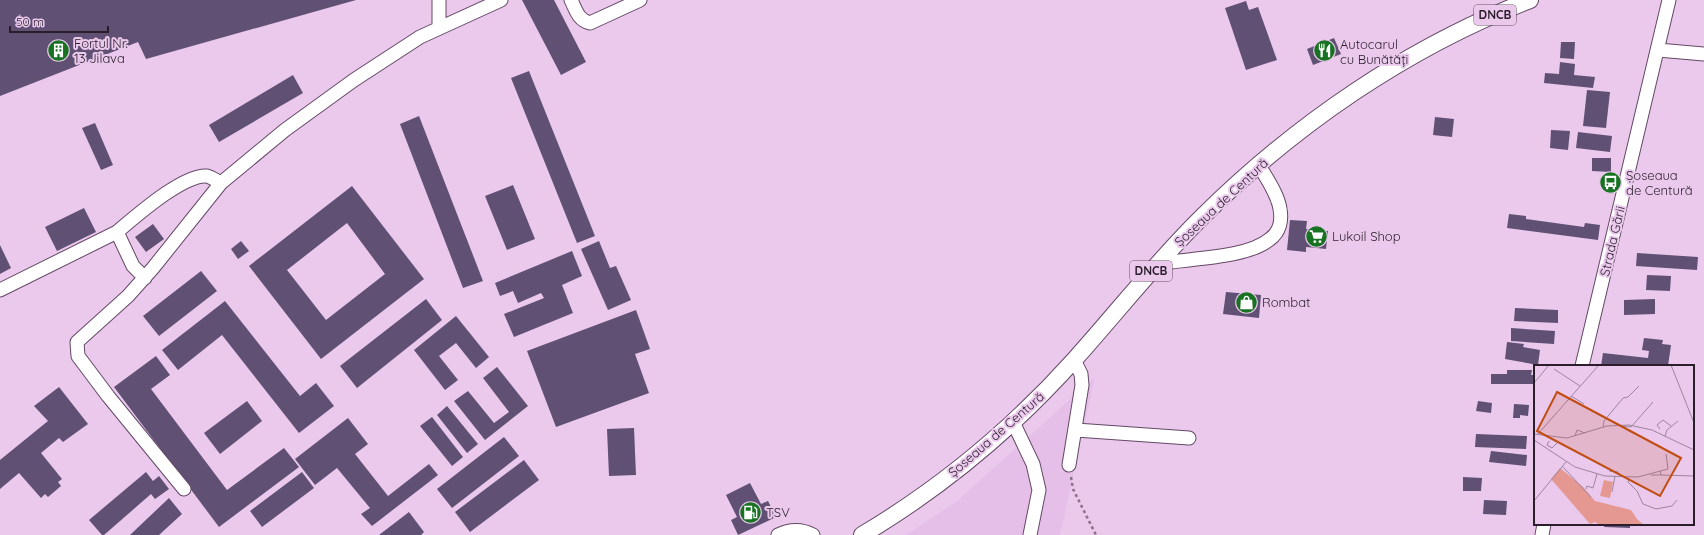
<svg xmlns="http://www.w3.org/2000/svg" width="1704" height="535" font-family="Quicksand,sans-serif">
<style>
.built{fill:#e6bfe9}
.building{fill:#605074;fill-rule:evenodd}
.lines{fill:none;stroke-linecap:round;stroke-linejoin:round}
.minor-casing{stroke:#644866;stroke-width:15}
.major-casing{stroke:#644866;stroke-width:18}
.path{stroke:#89738a;stroke-width:2.5;stroke-dasharray:3 3;stroke-linecap:butt}
.minor{stroke:#fff;stroke-width:13}
.major{stroke:#fff;stroke-width:16}
.labels{text-anchor:middle;stroke-width:4;stroke-linejoin:round;paint-order:stroke}
.shield{fill:#eac9ec;stroke:#645165;stroke-width:1}
.shield-label{font-size:12px;font-weight:bold;fill:#2a1e2b}
.poi-label{font-size:13px;fill:#2a1e2b;stroke:#eac9ec;text-anchor:start}
.street-label{font-size:13px;fill:#2a1e2b;stroke:#eac9ec}
.inset-road{fill:none;stroke:#9d859f;stroke-width:1}
.view{fill:#c24d12;fill-opacity:0.15;stroke:#c24d12;stroke-width:2}
.inset-edge{fill:none;stroke:#2a1e2b;stroke-width:2}
</style>
<rect width="100%" height="100%" fill="#eac9ec"/>
<path class="built" d="M1095,377L1060,535H906L957,501Z"/>
<path class="building" d="M0,0H356L146,59L138,42L0,96Z
M522,0H554L586,62L561,75Z
M1246,1L1249,10L1258,7L1277,60L1246,70L1225,8Z
M1334,38L1341,54L1313,65L1307,49Z
M1561,42H1575L1574,59L1560,58Z
M1560,62L1575,64L1574,75L1595,77L1593,88L1544,83L1545,73L1559,74Z
M529,71L595,236L577,243L511,78Z
M293,75L303,93L219,142L209,125Z
M1587,90L1610,92L1606,128L1583,126Z
M419,116L483,281L463,288L400,124Z
M1435,117L1454,119L1452,137L1433,135Z
M95,123L113,165L101,170L82,128Z
M1551,130L1570,131L1568,150L1550,148Z
M1578,132L1612,136L1610,152L1576,148Z
M1592,158H1611V172L1592,171Z
M513,185L535,239L507,250L485,196Z
M352,186L424,279L321,359L249,266ZM347,223L385,274L326,320L287,270Z
M84,208L96,232L57,251L45,227Z
M1509,214L1526,216V219L1584,227L1585,223L1600,225L1598,240L1507,228Z
M1290,220L1307,221L1306,229L1328,231L1326,249L1306,247V252L1287,250Z
M153,224L164,239L146,252L135,237Z
M241,241L249,251L238,259L231,249Z
M599,241L610,268L616,266L631,300L608,310L581,249Z
M0,245L11,268L0,274Z
M572,251L582,276L562,285L573,313L514,337L504,314L544,298L541,293L518,303L513,291L500,296L495,283Z
M1637,253L1698,257L1697,270L1636,266Z
M201,271L217,291L159,336L143,316Z
M1647,275L1671,276L1670,291L1646,290Z
M1226,292L1261,295L1259,318L1223,314Z
M426,299L442,320L357,388L340,366Z
M1655,299V314L1624,315V300Z
M225,301L300,396L316,383L334,406L299,433L222,335L178,370L162,350Z
M1515,308L1558,310V323L1514,321Z
M636,310L650,349L635,354L649,393L556,427L527,351Z
M456,316L489,357L476,368L456,343L439,356L458,380L445,390L414,350Z
M1511,328L1555,331L1554,344L1511,341Z
M1644,338L1663,340L1662,344L1671,345L1668,366H1601L1603,353L1648,358L1649,351L1642,350Z
M1507,342L1524,344L1523,347L1540,350L1538,365L1505,359Z
M156,356L170,375L151,389L227,490L284,448L299,467L219,527L114,387Z
M497,367L528,406L485,440L454,401L468,391L494,423L509,412L483,378Z
M1507,370H1532L1531,375H1535V384H1491V374H1507Z
M59,387L88,424L63,442L59,438L41,453L62,479L58,482L61,486L48,497L45,494L41,498L19,473L0,489V460L48,421L34,406Z
M247,401L262,421L220,454L204,433Z
M1478,401L1492,403L1491,413L1476,411Z
M1514,404L1529,405L1528,416L1520,415V418H1513Z
M447,406L478,444L467,453L437,415Z
M432,417L463,457L452,466L420,426Z
M348,418L368,444L355,454L388,496L429,464L438,475L372,526L361,514L370,508L337,468L315,485L295,459Z
M634,428L636,475L609,476L607,429Z
M1476,434L1527,436L1526,449L1475,447Z
M504,437L519,456L452,508L437,489Z
M1491,451L1527,455L1526,466L1489,462Z
M524,460L539,480L470,532L455,512Z
M146,472L153,481L159,476L169,489L155,499L151,494L104,535H102L89,520Z
M302,472L314,488L262,527L250,511Z
M1463,477L1482,478L1481,491H1463Z
M750,483L761,504L768,501L776,517L738,535L731,520L737,517L726,495Z
M169,498L182,514L159,535H130Z
M1484,500L1507,501L1506,515L1483,514Z
M409,512L424,532L421,535H379Z
M1605,524H1630V528L1604,527Z"/>
<g class="lines">
<defs>
<path id="minor" d="M439,0V27
M571,0C576,10 578,20 590,23L640,0
M1658,50L1704,54
M1157,264C1188,258 1246,259 1270,239C1280,232 1282,220 1280,209C1278,194 1266,178 1259,165
M145,278L133,266L117,232C135,217 183,174 207,176C211,177 217,181 221,183
M0,290L117,232
M1582,366L1669,0
M1013,422L1033,464L1039,490L1030,535
M1076,430L1189,438
M1069,465L1082,385L1081,374L1074,360
M184,489L108,396L78,356L77,342L128,296L153,268L221,183L285,130L354,80L420,37L501,0
M778,535C790,529 802,529 813,535
M1542,535L1544,524"/>
<path id="major" d="M862,535C941,488 1014,427 1075,359C1118,311 1157,261 1203,216C1296,124 1408,47 1530,0"/>
</defs>
<use href="#minor" class="minor-casing"/>
<use href="#major" class="major-casing"/>
<path class="path" d="M1071,477L1073,489L1096,535"/>
<use href="#minor" class="minor"/>
<use href="#major" class="major"/>
</g>
<defs>
<symbol id="building-disc" viewBox="-11 -11 22 22"><circle r="9.5" fill="#177321" stroke="#eac9ec"/><path d="M-4-6H4V6H1V3H-1V6H-4ZM-2.5-4.3h1.7v1.8h-1.7ZM.8-4.3h1.7v1.8H.8ZM-2.5-1h1.7V.8h-1.7ZM.8-1h1.7V.8H.8Z" fill="#fff"/></symbol>
<symbol id="restaurant-disc" viewBox="-11 -11 22 22"><circle r="9.5" fill="#177321" stroke="#eac9ec"/><path d="M-5-6h1v4h1v-4h1v4h1v-4h1v5L-1.5 .5V6h-2V.5L-5-1ZM5-6V6H3V1.5H1.5Q1.5-4 5-6Z" fill="#fff"/></symbol>
<symbol id="bus-disc" viewBox="-11 -11 22 22"><circle r="9.5" fill="#177321" stroke="#eac9ec"/><path d="M-5-6H5V4H4V6H2V4H-2V6H-4V4H-5ZM-3.5-4V0h7V-4ZM-3.5 1.2v1.5H-2V1.2ZM2 1.2v1.5H3.5V1.2Z" fill="#fff"/></symbol>
<symbol id="supermarket-disc" viewBox="-11 -11 22 22"><circle r="9.5" fill="#177321" stroke="#eac9ec"/><path d="M-6-5.5h2.5l.6 2H6L4.5 2H-2.5L-4.4-4H-6ZM-1.5 3.2a1.3 1.3 0 1 0 .1 0ZM3 3.2a1.3 1.3 0 1 0 .1 0Z" fill="#fff"/></symbol>
<symbol id="shop-disc" viewBox="-11 -11 22 22"><circle r="9.5" fill="#177321" stroke="#eac9ec"/><path d="M-5-2.5h2.3a2.7 3.5 0 0 1 5.4 0H5L5.5 6h-11ZM-1.5-2.5h3a1.5 2.3 0 0 0-3 0Z" fill="#fff"/></symbol>
<symbol id="fuel-disc" viewBox="-11 -11 22 22"><circle r="9.5" fill="#177321" stroke="#eac9ec"/><path d="M-5.5-6h7V0h2V4h1.3V-2.5L3-4.5l.8-.8L6-3V5H2.5V1h-1V6h-7ZM-4.2-4.7v3.2H.2V-4.7Z" fill="#fff"/></symbol>
</defs>
<g fill-rule="evenodd">
<use href="#building-disc" x="46" y="38" width="25" height="25"/>
<use href="#restaurant-disc" x="1312" y="38" width="25" height="25"/>
<use href="#bus-disc" x="1598" y="170" width="25" height="25"/>
<use href="#supermarket-disc" x="1304" y="224" width="25" height="25"/>
<use href="#shop-disc" x="1234" y="290" width="25" height="25"/>
<use href="#fuel-disc" x="738" y="500" width="25" height="25"/>
</g>
<g class="labels">
<g class="shield">
<rect x="1474" y="5" width="42" height="20" rx="3"/>
<rect x="1130" y="261" width="42" height="20" rx="3"/>
</g>
<g class="shield-label">
<text x="1495" y="19">DNCB</text>
<text x="1151" y="275">DNCB</text>
</g>
<g class="poi-label">
<text x="74" y="48">Fortul Nr.<tspan x="74" dy="15">13 Jilava</tspan></text>
<text x="1340" y="49">Autocarul<tspan x="1340" dy="15">cu Bunătăți</tspan></text>
<text x="1626" y="180">Șoseaua<tspan x="1626" dy="15">de Centură</tspan></text>
<text x="1332" y="241">Lukoil Shop</text>
<text x="1262" y="307">Rombat</text>
<text x="766" y="517">TSV</text>
</g>
<g class="street-label">
<text transform="translate(1221 202) rotate(-43)" y="5">Șoseaua de Centură</text>
<text transform="translate(1612 241) rotate(-77)" y="5">Strada Gării</text>
<text transform="translate(996 434) rotate(-41)" y="5">Șoseaua de Centură</text>
</g>
</g>
<g transform="translate(1534 365)">
<rect width="160" height="160" fill="#eac9ec"/>
<path d="M26,103L49,122L61,136L97,145L103,154L110,160H66L61,157L56,159L17,114ZM70,115L79,117L76,133L66,131Z" fill="#e59892"/>
<path class="inset-road" d="M137,0L160,58M20,4L46,21M0,18L15,0M37,31L50,39M87,61L97,62L119,37M69,62L70,56L89,33L94,32L105,21M126,64L123,60L129,55L137,61M0,69L33,73L73,61L95,60L118,65L160,85M3,70L65,0M41,71L43,65L51,68M131,71L133,65L144,56M0,75L41,102L71,111L104,112L134,104L132,89M15,76L13,80L18,83L23,78M28,101L57,132M75,106L84,107L85,110M117,110H127L126,106M127,110L160,111M95,113L94,117L103,126L109,139L122,144L138,141L143,135M52,124L53,121L59,123L63,109M78,127L81,111M0,136L32,97"/>
<path class="view" d="M23,27L147,93L126,131L3,66Z"/>
<rect width="160" height="160" class="inset-edge"/>
</g>
<path d="M10 26v6h98v-6" fill="none" stroke="#2a1e2b" stroke-width="2"/>
<text x="16" y="26" font-size="12" fill="#2a1e2b" stroke="#eac9ec" stroke-width="3" paint-order="stroke">50 m</text>
</svg>
